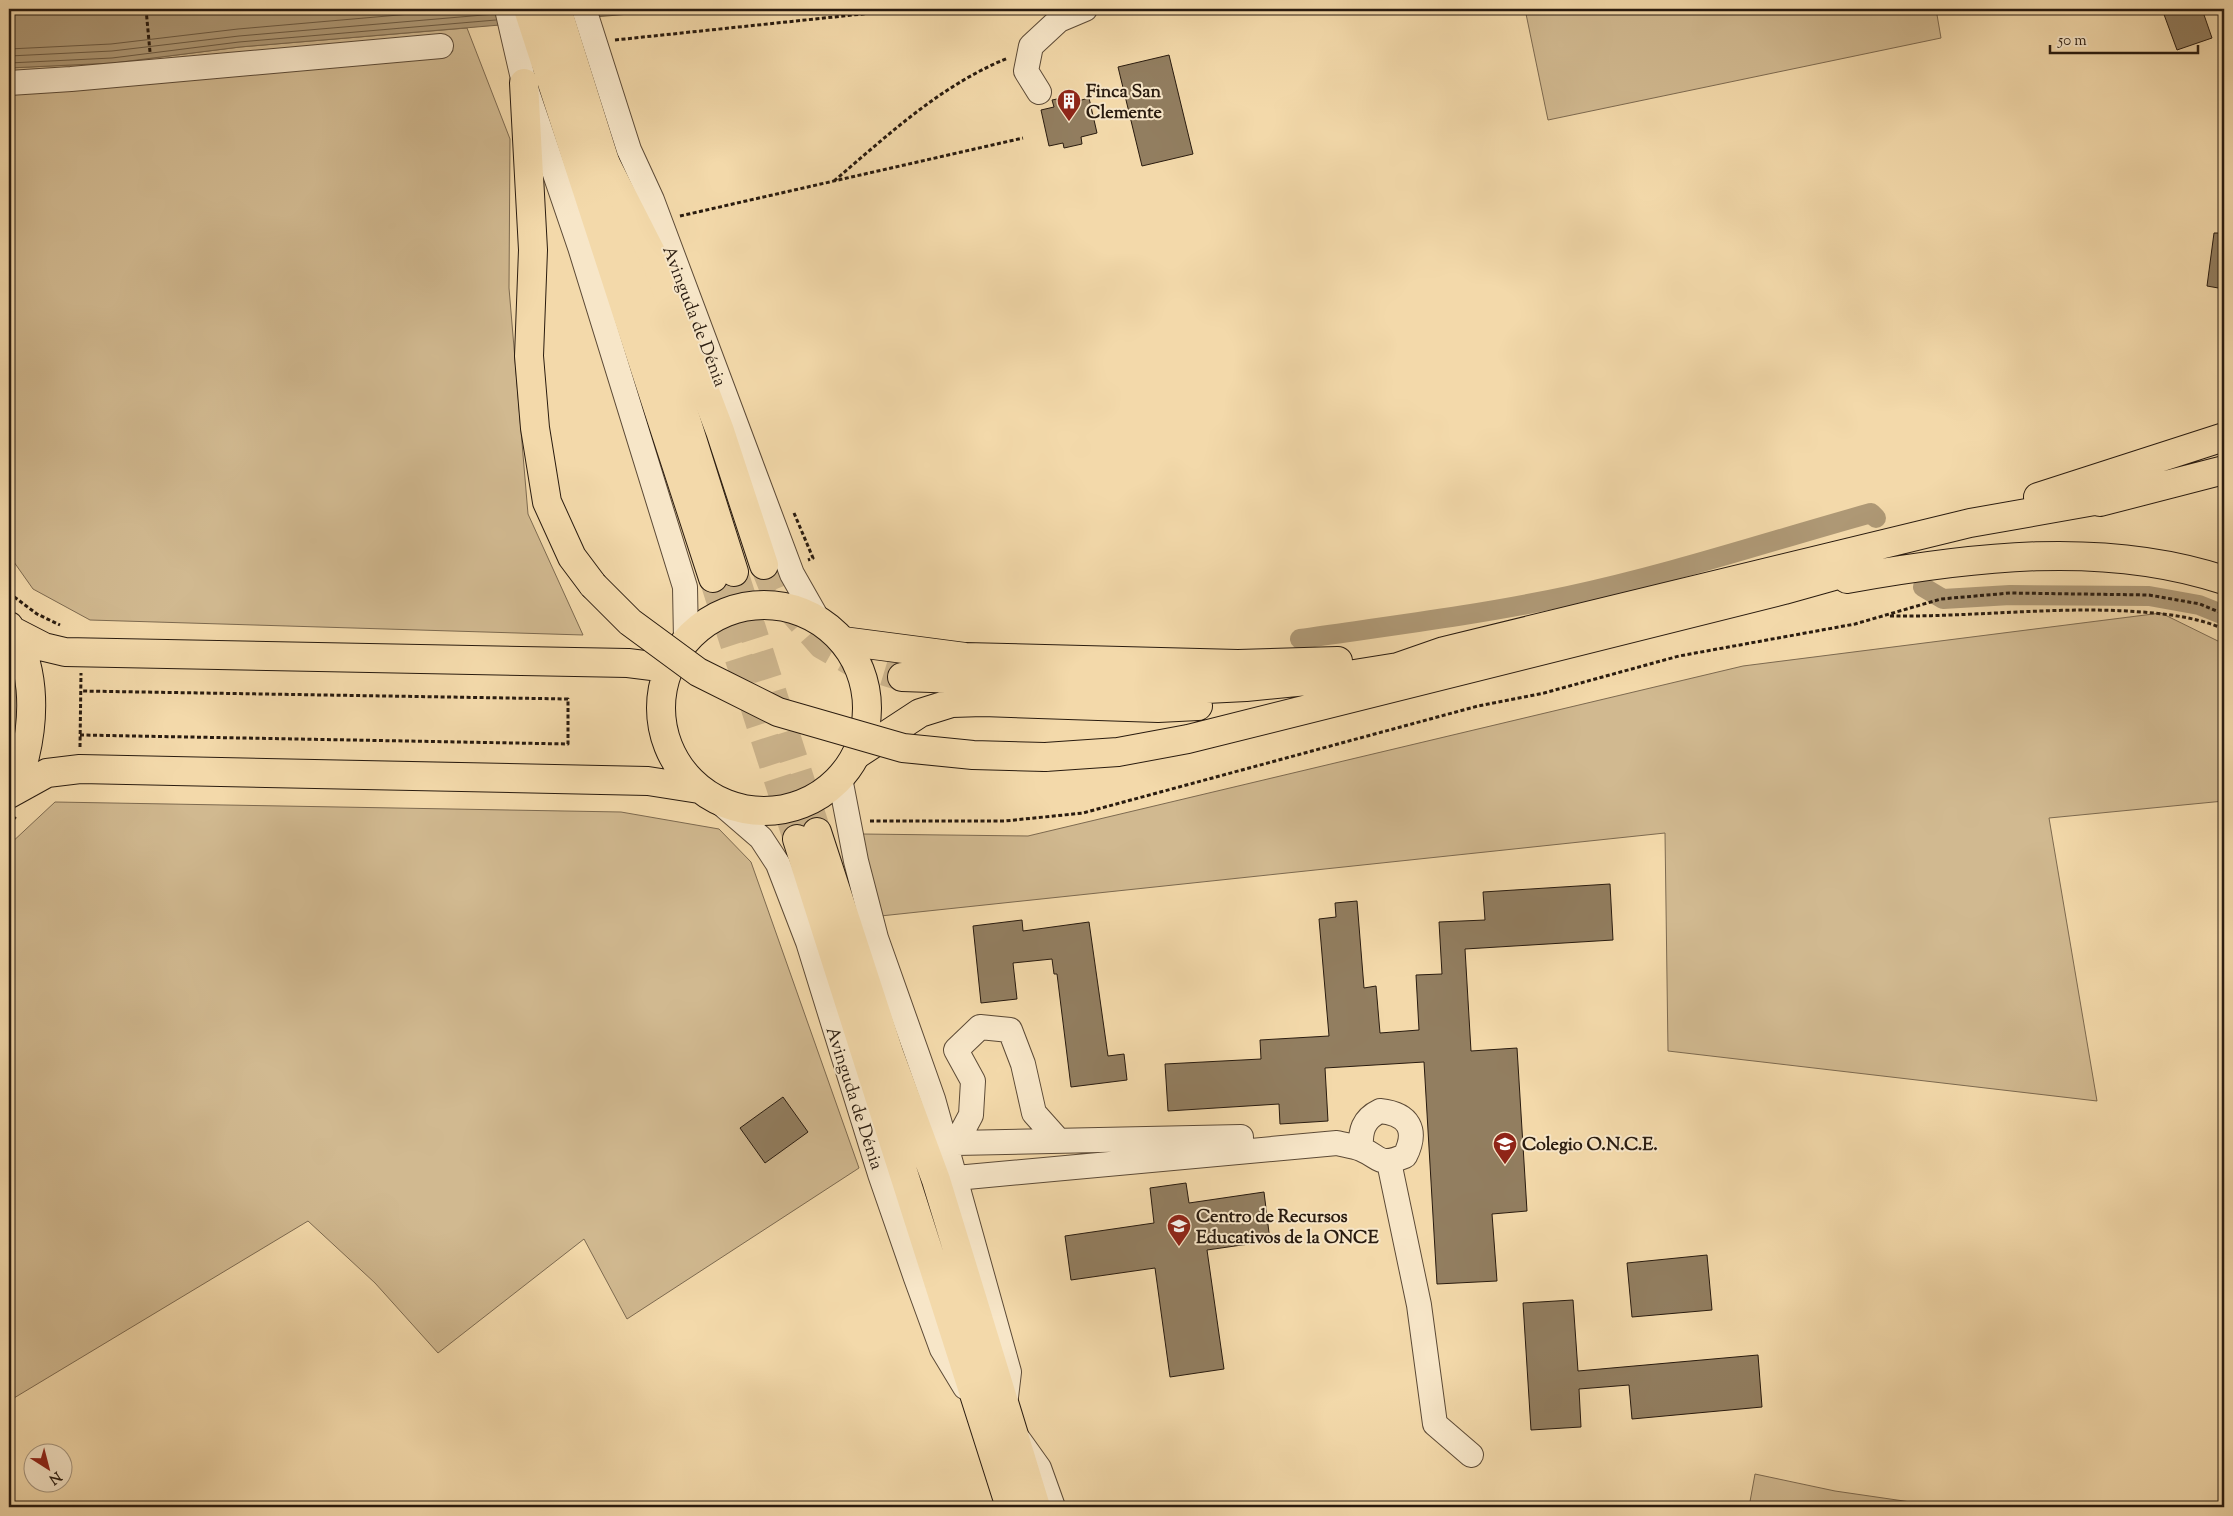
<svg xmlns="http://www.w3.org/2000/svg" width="2233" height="1516" font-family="'Sorts Mill Goudy',serif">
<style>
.green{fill:#d1b990;stroke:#7d6a50}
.water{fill:#ae9875;stroke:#79664c}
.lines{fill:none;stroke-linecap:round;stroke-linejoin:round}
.shore{stroke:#6c5a42;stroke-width:1}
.canal{stroke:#ae9875;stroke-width:20}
.building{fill:#927e60;stroke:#291b0f}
.major-tunnel{stroke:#cbb38b;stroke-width:28;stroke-dasharray:28 14;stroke-linecap:butt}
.highway-tunnel{stroke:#cbb38b;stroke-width:28;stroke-dasharray:28 14;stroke-linecap:butt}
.minor-casing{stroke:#5c4a36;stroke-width:26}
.major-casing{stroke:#291b0f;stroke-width:30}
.highway-casing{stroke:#291b0f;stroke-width:30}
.path{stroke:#291b0f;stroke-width:3;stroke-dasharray:4 2.5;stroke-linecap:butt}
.minor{stroke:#f7e6c8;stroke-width:24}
.major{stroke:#f3d9aa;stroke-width:28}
.highway{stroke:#f3d9aa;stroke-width:28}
.highway-bridge-casing{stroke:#291b0f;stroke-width:30;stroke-linecap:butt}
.highway-bridge{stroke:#f3d9aa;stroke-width:28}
.labels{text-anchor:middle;stroke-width:4;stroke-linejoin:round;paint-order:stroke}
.poi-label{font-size:18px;font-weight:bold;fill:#291b0f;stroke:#f7e6c8;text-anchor:start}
.street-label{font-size:18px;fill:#291b0f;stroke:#f7e6c8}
</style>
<rect width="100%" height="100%" fill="#f3d9aa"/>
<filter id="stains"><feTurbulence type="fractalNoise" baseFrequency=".004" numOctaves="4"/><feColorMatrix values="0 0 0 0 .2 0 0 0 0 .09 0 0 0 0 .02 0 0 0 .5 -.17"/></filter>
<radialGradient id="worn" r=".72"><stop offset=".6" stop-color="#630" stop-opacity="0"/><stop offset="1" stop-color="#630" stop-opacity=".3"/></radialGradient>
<path class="green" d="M1525,9H1936L1941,38L1548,120Z
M467,28L510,139L509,288L528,514L583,635L90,620L33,589L9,555V68L113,63L240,47Z
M2161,613L2224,644V801L2049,818L2097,1101L1668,1051L1665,833L871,917L862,834L1028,836L1743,666Z
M55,802L621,812L719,829L751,862L859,1168L627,1319L584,1239L438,1353L375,1283L308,1221L9,1401V845Z
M1755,1474L1835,1491L1945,1507H1749Z"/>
<path class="water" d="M9,9H689L240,47L113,63L9,68Z"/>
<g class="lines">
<path class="shore" d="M9,49L111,44L238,29L468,9
M9,56L112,51L239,36L495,14
M9,63L112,58L239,42L496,20"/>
<path class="canal" d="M1923,587L1943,599L2010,595L2149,596L2199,605L2224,615
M1300,639C1389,626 1479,615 1568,596C1671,574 1770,541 1871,513L1876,518"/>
</g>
<path class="building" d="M2162,9H2202L2212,38L2177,50Z
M1169,55L1193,154L1142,166L1118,67Z
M1072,96L1074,102L1089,98L1097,133L1081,137L1082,144L1064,148L1063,143L1049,146L1041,110L1054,107L1052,100Z
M2214,233H2224V289L2207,286Z
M1610,884L1613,940L1465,949L1471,1051L1517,1048L1527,1211L1492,1214L1497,1281L1437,1284L1424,1062L1325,1068L1328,1121L1280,1124L1279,1104L1168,1111L1165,1064L1261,1059L1260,1040L1329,1036L1319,919L1336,917L1335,903L1357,901L1364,988L1376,986L1380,1033L1419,1030L1416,975L1442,974L1439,922L1485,920L1483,892Z
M1022,920L1023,931L1089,922L1108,1056L1124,1054L1127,1080L1071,1087L1057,974H1054L1052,959L1013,963L1017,999L981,1003L973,926Z
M783,1097L808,1132L765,1163L740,1128Z
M1186,1183L1189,1203L1264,1192L1270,1241L1207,1250L1224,1369L1170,1377L1155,1268L1071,1280L1065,1236L1154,1223L1150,1188Z
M1707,1255L1712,1310L1632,1317L1627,1263Z
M1573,1300L1578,1371L1758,1355L1762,1407L1632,1419L1629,1385L1579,1389L1581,1427L1531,1430L1523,1303Z"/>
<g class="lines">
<path class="major-tunnel" d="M734,572L817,832
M713,578L797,839"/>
<path class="highway-tunnel" d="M764,565L774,590L822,645L850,661L902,677"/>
<defs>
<path id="minor" d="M507,9L524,83L580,247L685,587L686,640
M584,9L629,150L652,200L792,574L817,618
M9,83L71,79L441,46
M1039,92L1026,71L1031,46L1059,20L1085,9
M840,778L856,861L876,938L933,1099L1009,1372L1006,1397
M717,800L761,838L778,864L808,942L880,1174L916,1278L942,1349L965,1387
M944,1137L956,1143L1241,1137
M956,1143L971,1115L973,1081L956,1050L980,1027L1010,1030L1023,1064L1034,1113L1059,1141
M1389,1162L1419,1305L1435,1424L1471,1455
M956,1178L1337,1143C1344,1145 1353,1146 1361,1149C1382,1158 1378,1167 1405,1156C1418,1130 1409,1114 1380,1111C1363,1119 1360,1131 1361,1149
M1019,1440L1039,1468L1053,1507"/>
<path id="major" d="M528,9L713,578
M557,9L734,572
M661 708a103 103 0 1 1 206 0a103 103 0 1 1-206 0Z
M9,626C35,663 35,714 25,756C22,767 14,779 9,791
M11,630L44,647L65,652L628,663L668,668
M9,794L47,773L80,769L648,781L699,789
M817,832L889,1053L936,1180L1036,1507
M797,839L1010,1507"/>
<path id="highway" d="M524,83L533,250L529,356L535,428L547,502L572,557L593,585
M603,158L655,260L720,431L764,565
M2038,497L2224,437
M2100,502L2224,470
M1847,579C1970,557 2103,540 2224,580
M843,641L965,657L1238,664L1338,661
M902,677L1020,681L1120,688L1186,690L1246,687L1317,680L1398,667L1444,651L1970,523L2117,497
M856,755L920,713L952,703L983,702L1158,708L1198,706
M1045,757L1118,752L1188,739L1784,590L1866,567"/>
</defs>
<use href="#minor" class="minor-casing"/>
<use href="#major" class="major-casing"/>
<use href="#highway" class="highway-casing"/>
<path class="path" d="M146,9L150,52
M615,40L910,9
M834,181C888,135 941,85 1008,58
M680,216L1023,138
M794,513L813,558L808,560
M9,593L37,614L60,625
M1890,616C1969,617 2048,607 2127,611C2160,613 2194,616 2224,629
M80,735L568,744V699L81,691
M80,747L81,673
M870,821H1005L1083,813L1478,706L1544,693L1679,656L1855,624L1941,599L2010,593L2149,595L2200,604L2224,614
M9,825L17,815"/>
<use href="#minor" class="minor"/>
<use href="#major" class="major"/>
<use href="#highway" class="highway"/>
<defs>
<path id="highway-bridge" d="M593,585L630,622L698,672L778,712L903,748L973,755L1045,757"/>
</defs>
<use href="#highway-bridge" class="highway-bridge-casing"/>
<use href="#highway-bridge" class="highway-bridge"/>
</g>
<defs>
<symbol id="building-pin" viewBox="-11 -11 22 30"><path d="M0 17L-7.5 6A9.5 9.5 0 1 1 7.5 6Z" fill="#8f2418" stroke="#f7e6c8"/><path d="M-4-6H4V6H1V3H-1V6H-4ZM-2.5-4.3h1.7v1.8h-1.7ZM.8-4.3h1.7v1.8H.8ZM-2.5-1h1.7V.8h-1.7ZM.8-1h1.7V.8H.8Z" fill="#fff"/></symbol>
<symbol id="school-pin" viewBox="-11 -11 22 30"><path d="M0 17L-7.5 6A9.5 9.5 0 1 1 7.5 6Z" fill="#8f2418" stroke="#f7e6c8"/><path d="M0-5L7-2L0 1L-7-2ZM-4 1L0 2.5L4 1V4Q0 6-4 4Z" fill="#fff"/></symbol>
</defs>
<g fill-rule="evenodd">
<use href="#building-pin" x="1055" y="87" width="28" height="38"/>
<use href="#school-pin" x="1491" y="1130" width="28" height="38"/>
<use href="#school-pin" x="1165" y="1212" width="28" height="38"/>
</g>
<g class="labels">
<g class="poi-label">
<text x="1086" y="97">Finca San<tspan x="1086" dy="21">Clemente</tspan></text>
<text x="1522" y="1150">Colegio O.N.C.E.</text>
<text x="1196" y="1222">Centro de Recursos<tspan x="1196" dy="21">Educativos de la ONCE</tspan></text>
</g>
<g class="street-label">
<text transform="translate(695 316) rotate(69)" y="6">Avinguda de Dénia</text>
<text transform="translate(855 1098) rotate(72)" y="6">Avinguda de Dénia</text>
</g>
</g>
<rect width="2233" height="1516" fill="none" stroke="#f3d9aa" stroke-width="30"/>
<rect x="10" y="10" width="2213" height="1496" fill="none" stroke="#291b0f" stroke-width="2.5"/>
<rect x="15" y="15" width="2203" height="1486" fill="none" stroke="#291b0f"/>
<g transform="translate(48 1468) rotate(144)"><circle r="24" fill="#f7e6c8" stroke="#a5957e"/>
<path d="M0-4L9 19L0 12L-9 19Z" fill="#8f2418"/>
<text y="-8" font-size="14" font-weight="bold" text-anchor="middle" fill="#291b0f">N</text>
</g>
<path d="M2050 45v8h148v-8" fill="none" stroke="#291b0f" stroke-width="2.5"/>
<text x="2058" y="45" font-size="15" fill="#291b0f" stroke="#f7e6c8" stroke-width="4" paint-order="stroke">50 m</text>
<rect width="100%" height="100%" filter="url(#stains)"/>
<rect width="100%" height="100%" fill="url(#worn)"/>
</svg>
